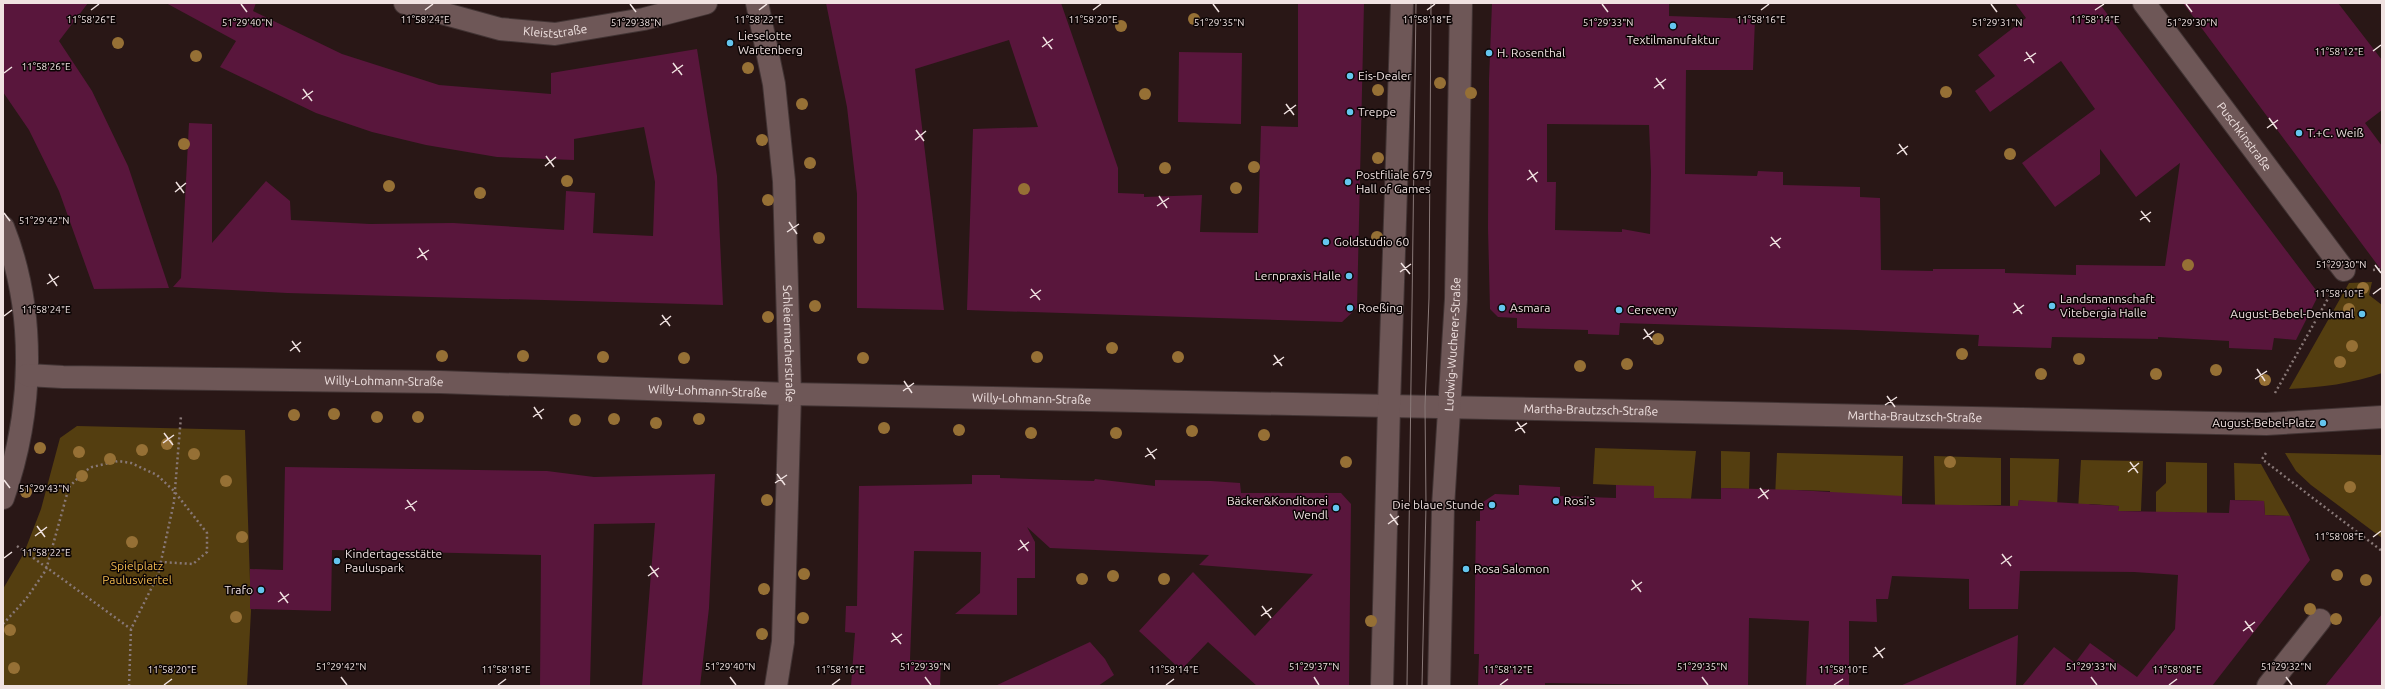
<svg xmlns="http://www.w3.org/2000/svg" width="2385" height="689" font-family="Ubuntu,sans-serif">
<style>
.green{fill:#543e10}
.building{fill:#59163c;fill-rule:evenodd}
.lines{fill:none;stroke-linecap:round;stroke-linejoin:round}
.minor-casing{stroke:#423434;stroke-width:24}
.tertiary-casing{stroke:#423434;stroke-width:24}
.path{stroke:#887877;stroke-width:2.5;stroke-dasharray:2 3;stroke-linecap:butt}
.minor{stroke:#6e5757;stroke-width:22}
.tertiary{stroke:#6e5757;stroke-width:22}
.tram{stroke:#897978;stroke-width:1}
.tree{fill:#967035}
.ticks{fill:none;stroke:#f0e2e1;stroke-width:1.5}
.poi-dot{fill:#64c5ee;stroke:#0c0505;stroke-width:1.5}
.labels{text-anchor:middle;stroke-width:3;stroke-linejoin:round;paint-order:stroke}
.street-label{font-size:12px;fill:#f0e2e1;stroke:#0c0505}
.poi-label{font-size:12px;fill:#f0e2e1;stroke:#0c0505;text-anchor:start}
.park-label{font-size:12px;fill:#efb84e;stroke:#0c0505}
.ticks-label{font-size:10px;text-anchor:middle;fill:#f0e2e1;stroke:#0c0505;stroke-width:3;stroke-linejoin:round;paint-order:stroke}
</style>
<rect width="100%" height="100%" fill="#291716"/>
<path class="green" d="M2372,282L2369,295L2382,305V373C2352,384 2321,387 2289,389L2349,283Z
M77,426L245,430L251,611L247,686H3V589L24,553L41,509L60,438Z
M1595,448L1696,451L1691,499L1654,498L1616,485L1593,484Z
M1721,451L1750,452L1749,489L1721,488Z
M1777,453L1903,456L1902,496L1829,501L1830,491L1796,490L1775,498Z
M2285,453L2382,455V538L2311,485L2296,471Z
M1934,456L2001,458V505L1935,506Z
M2010,458L2059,459L2057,509L2019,500L2018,506H2010Z
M2081,460L2143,461L2141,511H2118L2119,506L2090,504L2078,510Z
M2166,462L2207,463V513L2156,512V492L2166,483Z
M2234,463L2261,464L2290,516L2265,515L2264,501L2235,500Z"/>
<path class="building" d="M3,3H88L59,41L92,91L128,166L169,288L94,289L59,191L29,130L3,92Z
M166,3H256L253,11L342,54L439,85L551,94V73L697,49L717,176L723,305L287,293L173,287L181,278L189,123L212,124V243L266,181L290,201L291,220L370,224L453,223L564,230L566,191L595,193L593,233L653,236L655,182L644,127L574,139V160L497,157L426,145L372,132L316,113L220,67L236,41Z
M826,3H1061L1118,168V193L1144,194V197L1202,195L1200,232L1258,233L1261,126L1298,127V3H1364L1357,308L1342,322L967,310L973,129L1038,127L1009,40L915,69L944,310L857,308V194L847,107Z
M1492,3H1669V16L1755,19L1753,70H1686L1685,174L1757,176L1758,171L1783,172V185L1860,187V197L1880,198L1881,270L1933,271V269H2005V273L2076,275V265L2165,266L2180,163L2136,197L2100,149V174L2055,207L2022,163L2095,109L2061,61L1990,112L1975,91L1995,76L1978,55L2026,18L2015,3H2099L2319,294L2296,340L2274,338L2272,350L2229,348V341L2158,337V339L2052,337L2051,348L1978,346L1979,335L1856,330L1620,323L1619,335L1588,334V330L1517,328V318L1498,317L1490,309L1488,228L1489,80ZM1547,124L1649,125L1651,172L1650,234L1622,229V232L1555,230L1556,182H1547Z
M2183,3H2338L2382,60V110L2365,123L2382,146V271Z
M1179,52L1242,53L1241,124L1178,122Z
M285,467L547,471L594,477L715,474L709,608L700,686H642L655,523L594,524L590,686H540L541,555L332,550L331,611L250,609V569L283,570Z
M972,475H1000V478L1094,481L1095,479L1155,486V480L1211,481L1240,483L1241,493H1341L1351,504L1349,686H1257L1208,642L1181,670L1139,631L1193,572L1255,636L1313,574L1199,565L1209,555L1050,548L1027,527L1035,542V578H1017V615L955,614L980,593L981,552L914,551L910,660L941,661L940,686H851L855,633L845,632L846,606H857L859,486L972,484Z
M1519,485L1560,487V496L1616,498V485L1654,486V498L1721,499V488L1796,490L1902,496V504L2018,506L2019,500L2119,506L2118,511L2229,513L2230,500L2264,501L2265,515L2290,516L2310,560L2212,686H2022L2054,647L2075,663L2090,643L2137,677L2175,629L2178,575L2134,572L2020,571L2018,609H1969V579L1892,576L1888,599H1876L1877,622L1849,621V686H1806L1809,621L1749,618L1748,686L1545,683V686H1478L1479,654H1474L1476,521H1480V504L1495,494L1519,495Z
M2382,614V686H2325L2354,650Z
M2018,635L2016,686H1900Z
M1090,642L1105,659L1114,675L1098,686H995Z"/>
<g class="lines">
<defs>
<g id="minor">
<path id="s1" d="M405,3L500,29L555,34L644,19L706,3"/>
<path id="s2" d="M757,3L774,84L784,181L790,394L783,642L776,686"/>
<path id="s3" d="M2144,3L2344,270"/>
<path d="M3,227C37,313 33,413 3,498"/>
<path id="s4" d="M27,375L63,377L440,382L790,394L1389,406"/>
<path d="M2268,686L2320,620"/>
</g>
<g id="tertiary">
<path id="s5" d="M1389,406L2266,424L2382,417"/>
<path d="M1382,686L1389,406L1402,3"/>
<path id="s6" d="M1439,686L1443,507L1456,299L1461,3"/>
</g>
</defs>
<use href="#minor" class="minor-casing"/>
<use href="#tertiary" class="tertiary-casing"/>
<path class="path" d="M2373,270L2382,269
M2275,393L2330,295
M2266,453L2262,459L2382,551
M17,546L131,629
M3,624L26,599L46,570L69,487L85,471L92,467L118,461L131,463L157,475L174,491L207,533V552L193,564L161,562
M129,686L131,629L158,575L174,502L181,416"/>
<use href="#minor" class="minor"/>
<use href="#tertiary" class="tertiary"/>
<path class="tram" d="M1407,686L1416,3
M1422,686L1426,505L1425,406L1429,298L1431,3"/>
</g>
<g class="tree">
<circle cx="1194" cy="19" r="6"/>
<circle cx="1121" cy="26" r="6"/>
<circle cx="118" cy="43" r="6"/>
<circle cx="196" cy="56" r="6"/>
<circle cx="748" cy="68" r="6"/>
<circle cx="1440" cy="83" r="6"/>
<circle cx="1378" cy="90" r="6"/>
<circle cx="1946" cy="92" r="6"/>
<circle cx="1471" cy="93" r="6"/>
<circle cx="1145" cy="94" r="6"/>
<circle cx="802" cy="104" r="6"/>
<circle cx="762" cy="140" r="6"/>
<circle cx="184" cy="144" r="6"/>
<circle cx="2010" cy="154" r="6"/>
<circle cx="1378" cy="158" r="6"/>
<circle cx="810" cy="163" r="6"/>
<circle cx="1254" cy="167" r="6"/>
<circle cx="1165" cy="168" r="6"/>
<circle cx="567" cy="181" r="6"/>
<circle cx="389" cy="186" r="6"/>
<circle cx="1236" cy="188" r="6"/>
<circle cx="1024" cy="189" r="6"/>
<circle cx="480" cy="193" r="6"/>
<circle cx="768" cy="200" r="6"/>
<circle cx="1377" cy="237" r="6"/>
<circle cx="819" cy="238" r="6"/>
<circle cx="2188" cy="265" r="6"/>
<circle cx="2363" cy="288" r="6"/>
<circle cx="815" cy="306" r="6"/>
<circle cx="2349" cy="309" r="6"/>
<circle cx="768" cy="317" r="6"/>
<circle cx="1658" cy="339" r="6"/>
<circle cx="2352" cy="346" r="6"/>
<circle cx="1112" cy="348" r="6"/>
<circle cx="1962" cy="354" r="6"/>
<circle cx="442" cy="356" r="6"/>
<circle cx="523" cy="356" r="6"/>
<circle cx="603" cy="357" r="6"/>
<circle cx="1037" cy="357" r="6"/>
<circle cx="1178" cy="357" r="6"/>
<circle cx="684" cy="358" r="6"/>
<circle cx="863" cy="358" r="6"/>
<circle cx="2079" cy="359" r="6"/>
<circle cx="2340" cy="362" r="6"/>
<circle cx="1627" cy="364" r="6"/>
<circle cx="1580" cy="366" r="6"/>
<circle cx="2216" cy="370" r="6"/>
<circle cx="2041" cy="374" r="6"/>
<circle cx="2156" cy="374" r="6"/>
<circle cx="2265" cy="380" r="6"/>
<circle cx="334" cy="414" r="6"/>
<circle cx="294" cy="415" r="6"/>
<circle cx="377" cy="417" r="6"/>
<circle cx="418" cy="417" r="6"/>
<circle cx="614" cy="419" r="6"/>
<circle cx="699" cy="419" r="6"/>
<circle cx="575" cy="420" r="6"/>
<circle cx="656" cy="423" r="6"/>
<circle cx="884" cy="428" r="6"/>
<circle cx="959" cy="430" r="6"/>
<circle cx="1192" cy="431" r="6"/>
<circle cx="1031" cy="433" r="6"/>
<circle cx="1116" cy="433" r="6"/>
<circle cx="1264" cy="435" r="6"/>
<circle cx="167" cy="444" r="6"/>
<circle cx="40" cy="448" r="6"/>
<circle cx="142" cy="450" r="6"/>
<circle cx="79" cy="452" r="6"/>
<circle cx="194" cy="454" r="6"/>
<circle cx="110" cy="459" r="6"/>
<circle cx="1346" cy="462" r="6"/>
<circle cx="1950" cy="462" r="6"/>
<circle cx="82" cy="476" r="6"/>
<circle cx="226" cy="481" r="6"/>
<circle cx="2350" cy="487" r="6"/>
<circle cx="26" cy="492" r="6"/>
<circle cx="767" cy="500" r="6"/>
<circle cx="242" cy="537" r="6"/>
<circle cx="132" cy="542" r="6"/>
<circle cx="804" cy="574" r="6"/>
<circle cx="2337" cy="575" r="6"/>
<circle cx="1113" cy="576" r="6"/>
<circle cx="1082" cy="579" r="6"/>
<circle cx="1164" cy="579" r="6"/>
<circle cx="2366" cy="580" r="6"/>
<circle cx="764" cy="589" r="6"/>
<circle cx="2310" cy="609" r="6"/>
<circle cx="236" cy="617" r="6"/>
<circle cx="803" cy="618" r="6"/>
<circle cx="2336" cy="619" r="6"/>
<circle cx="1371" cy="621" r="6"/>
<circle cx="10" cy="630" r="6"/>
<circle cx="762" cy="634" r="6"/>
<circle cx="14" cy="668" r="6"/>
</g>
<path class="ticks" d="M241,4L247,12M630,4L636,12M1213,4L1219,12M1602,4L1608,12M1991,4L1997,12M2186,4L2192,12M91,10L99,4M425,10L433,4M759,10L767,4M1093,10L1101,4M1427,10L1435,4M1761,10L1769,4M2095,10L2104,4M1043,37L1052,49M1042,47L1053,39M2373,51L2381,45M2026,52L2034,63M2024,61L2036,53M673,63L682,75M4,73L12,67M672,73L683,65M1656,78L1664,89M1654,88L1666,79M303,89L312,101M302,99L313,91M1286,104L1294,115M1284,114L1296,105M2269,118L2277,129M2267,128L2278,120M916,130L924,141M915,140L926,131M1899,144L1907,155M1897,154L1908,146M546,156L554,167M545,166L556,157M1529,170L1537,182M1527,180L1538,172M176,182L184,193M175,192L186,183M1159,196L1167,208M1157,206L1169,198M2141,211L2150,222M4,213L10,221M2140,220L2151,212M789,222L797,234M787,232L799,224M1771,237L1780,248M1770,246L1781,238M419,248L427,260M417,258L429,250M1401,263L1410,274M2375,265L2381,273M1400,272L1411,264M49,274L57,286M47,284L59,276M1031,289L1040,300M2373,294L2381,288M1030,298L1041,290M2014,303L2022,314M2013,313L2024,305M662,315L670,326M4,316L12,310M660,325L671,316M1644,329L1652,340M1643,339L1654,331M292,341L300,352M290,351L301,342M1274,355L1282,366M1273,365L1284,357M2257,369L2265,381M2255,379L2267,371M904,381L912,393M903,391L914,383M1887,396L1895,407M1885,405L1897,397M534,407L542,419M533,417L544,409M1517,422L1525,433M1515,431L1527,423M164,433L173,445M163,443L174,435M1147,448L1155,459M1145,457L1157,449M2130,462L2138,473M2128,472L2139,463M777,474L785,485M4,480L10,488M775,483L787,475M1760,488L1768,499M1758,498L1769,490M407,500L415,511M405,509L417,501M1390,514L1398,525M1388,524L1399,516M37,526L45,537M35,536L47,527M2373,537L2381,531M1020,540L1028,551M1018,550L1029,542M2002,554L2011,566M4,558L12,552M2001,564L2012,556M650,566L658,577M648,576L659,568M1632,580L1641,592M1631,590L1642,582M280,592L288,603M278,602L289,594M1262,606L1271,618M1261,616L1272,608M2245,621L2253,632M2243,631L2255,622M892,633L901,644M891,642L902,634M1875,647L1883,658M1873,657L1885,648M341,677L347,685M730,677L736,685M925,677L931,685M1314,677L1319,685M1702,677L1708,685M2091,677L2097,685M2286,677L2292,685M164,685L172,679M498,685L506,679M832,685L840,679M1166,685L1174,679M1500,685L1508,679M1834,685L1843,679M2169,685L2177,679"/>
<g class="poi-dot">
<circle cx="1673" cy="26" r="4"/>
<circle cx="730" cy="43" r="4"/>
<circle cx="1489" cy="53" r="4"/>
<circle cx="1350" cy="76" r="4"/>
<circle cx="1350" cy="112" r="4"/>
<circle cx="2299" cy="133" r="4"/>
<circle cx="1348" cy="182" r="4"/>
<circle cx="1326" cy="242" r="4"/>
<circle cx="1349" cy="276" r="4"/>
<circle cx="2052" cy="306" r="4"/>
<circle cx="1350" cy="308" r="4"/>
<circle cx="1502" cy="308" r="4"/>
<circle cx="1619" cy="310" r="4"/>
<circle cx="2362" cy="314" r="4"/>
<circle cx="2323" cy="423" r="4"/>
<circle cx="1556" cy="501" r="4"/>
<circle cx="1492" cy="505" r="4"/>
<circle cx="1336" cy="508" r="4"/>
<circle cx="337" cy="561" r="4"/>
<circle cx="1466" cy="569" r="4"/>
<circle cx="261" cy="590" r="4"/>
</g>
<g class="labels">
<g class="street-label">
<text dy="4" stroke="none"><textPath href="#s1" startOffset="154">Kleiststraße</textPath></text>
<text dy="4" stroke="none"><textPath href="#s3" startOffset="167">Puschkinstraße</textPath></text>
<text dy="4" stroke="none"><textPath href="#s2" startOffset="343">Schleiermacherstraße</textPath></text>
<text dy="4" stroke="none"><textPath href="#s6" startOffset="342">Ludwig-Wucherer-Straße</textPath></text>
<text dy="4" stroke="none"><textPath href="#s4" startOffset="357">Willy-Lohmann-Straße</textPath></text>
<text dy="4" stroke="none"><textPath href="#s4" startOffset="681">Willy-Lohmann-Straße</textPath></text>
<text dy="4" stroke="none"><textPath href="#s4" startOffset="1005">Willy-Lohmann-Straße</textPath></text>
<text dy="4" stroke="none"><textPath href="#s5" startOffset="202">Martha-Brautzsch-Straße</textPath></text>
<text dy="4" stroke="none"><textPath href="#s5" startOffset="526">Martha-Brautzsch-Straße</textPath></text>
</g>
<g class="poi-label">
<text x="738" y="40">Lieselotte<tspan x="738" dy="14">Wartenberg</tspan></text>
<text x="1673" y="44" text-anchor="middle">Textilmanufaktur</text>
<text x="1497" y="57">H. Rosenthal</text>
<text x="1358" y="80">Eis-Dealer</text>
<text x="1358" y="116">Treppe</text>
<text x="2307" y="137">T.+C. Weiß</text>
<text x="1356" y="179">Postfiliale 679<tspan x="1356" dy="14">Hall of Games</tspan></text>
<text x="1334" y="246">Goldstudio 60</text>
<text x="1341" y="280" text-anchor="end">Lernpraxis Halle</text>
<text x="2060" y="303">Landsmannschaft<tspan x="2060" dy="14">Vitebergia Halle</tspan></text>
<text x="1358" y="312">Roeßing</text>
<text x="1510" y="312">Asmara</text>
<text x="1627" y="314">Cereveny</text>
<text x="2354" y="318" text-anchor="end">August-Bebel-Denkmal</text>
<text x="2315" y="427" text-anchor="end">August-Bebel-Platz</text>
<text x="1328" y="505" text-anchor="end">Bäcker&amp;Konditorei<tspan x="1328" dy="14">Wendl</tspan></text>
<text x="1564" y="505">Rosi's</text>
<text x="1484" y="509" text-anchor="end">Die blaue Stunde</text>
<text x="345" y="558">Kindertagesstätte<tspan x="345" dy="14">Pauluspark</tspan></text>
<text x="1474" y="573">Rosa Salomon</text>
<text x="253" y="594" text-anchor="end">Trafo</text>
</g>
<g class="park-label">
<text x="137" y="570">Spielplatz<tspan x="137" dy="14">Paulusviertel</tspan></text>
</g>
</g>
<g class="ticks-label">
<text x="91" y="23">11°58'26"E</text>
<text x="425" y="23">11°58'24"E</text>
<text x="759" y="23">11°58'22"E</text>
<text x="1093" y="23">11°58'20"E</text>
<text x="1427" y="23">11°58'18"E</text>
<text x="1761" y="23">11°58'16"E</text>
<text x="2095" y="23">11°58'14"E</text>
<text x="247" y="26">51°29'40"N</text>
<text x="636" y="26">51°29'38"N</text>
<text x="1219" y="26">51°29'35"N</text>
<text x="1608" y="26">51°29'33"N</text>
<text x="1997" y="26">51°29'31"N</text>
<text x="2192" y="26">51°29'30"N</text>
<text x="2339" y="55">11°58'12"E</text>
<text x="46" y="70">11°58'26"E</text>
<text x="44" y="224">51°29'42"N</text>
<text x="2341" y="268">51°29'30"N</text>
<text x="2339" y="297">11°58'10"E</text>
<text x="46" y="313">11°58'24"E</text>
<text x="44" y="492">51°29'43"N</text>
<text x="2339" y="540">11°58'08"E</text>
<text x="46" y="556">11°58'22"E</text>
<text x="341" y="670">51°29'42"N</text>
<text x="730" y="670">51°29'40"N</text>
<text x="925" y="670">51°29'39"N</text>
<text x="1314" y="670">51°29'37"N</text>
<text x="1702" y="670">51°29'35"N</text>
<text x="2091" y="670">51°29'33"N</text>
<text x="2286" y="670">51°29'32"N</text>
<text x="172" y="673">11°58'20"E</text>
<text x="506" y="673">11°58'18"E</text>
<text x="840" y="673">11°58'16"E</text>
<text x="1174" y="673">11°58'14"E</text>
<text x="1508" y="673">11°58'12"E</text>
<text x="1843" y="673">11°58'10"E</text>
<text x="2177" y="673">11°58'08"E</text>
</g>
<rect width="2385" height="689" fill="none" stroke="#f0e2e1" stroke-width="8"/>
</svg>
